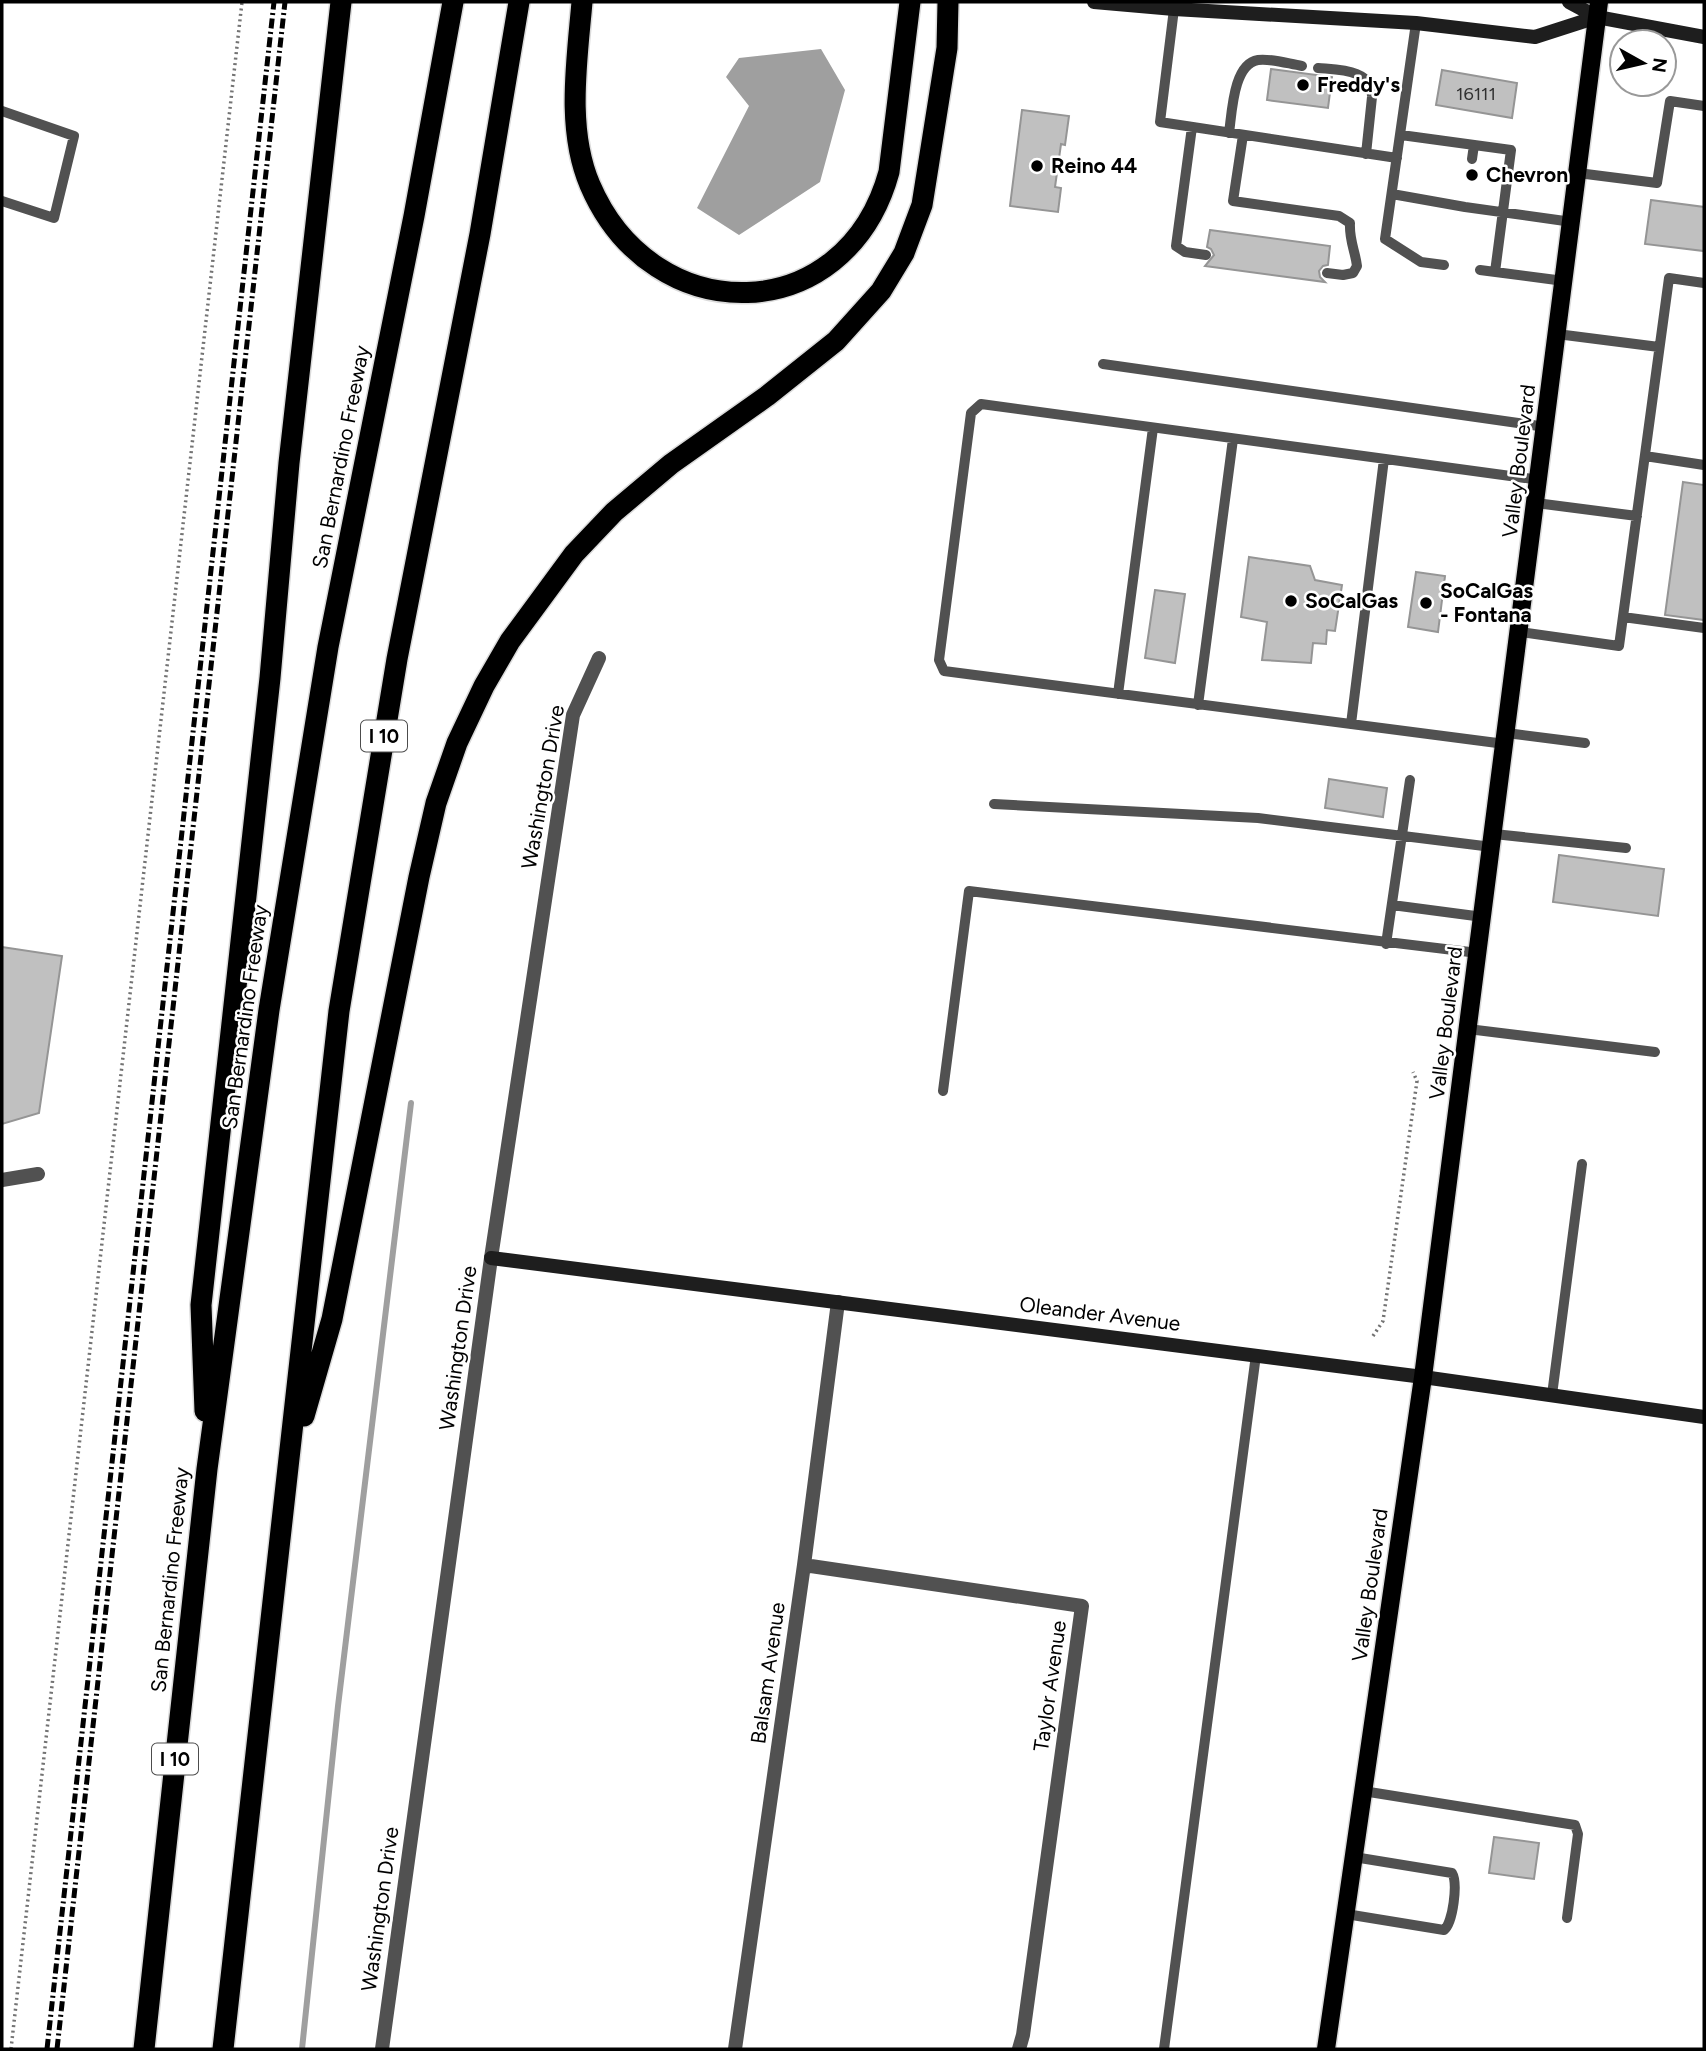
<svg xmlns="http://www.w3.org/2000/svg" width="1706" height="2051" font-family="Figtree,sans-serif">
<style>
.water{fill:#9f9f9f}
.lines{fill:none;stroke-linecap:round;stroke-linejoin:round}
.stream{stroke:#9f9f9f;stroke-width:6}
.building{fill:#c0c0c0;stroke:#959595;stroke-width:2}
.primary-casing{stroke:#dbdbdb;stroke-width:21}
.highway-casing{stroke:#dbdbdb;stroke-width:24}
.path{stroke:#737373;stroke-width:3.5;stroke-dasharray:2 3.5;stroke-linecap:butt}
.lane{stroke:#515151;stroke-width:10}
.street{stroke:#515151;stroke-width:14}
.secondary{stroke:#1e1e1e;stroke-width:14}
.primary{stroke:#000;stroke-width:18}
.highway{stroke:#000;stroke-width:21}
.rail{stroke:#000;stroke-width:5;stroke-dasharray:10 3.5 2 3.5;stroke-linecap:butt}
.poi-dot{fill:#000;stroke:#fff;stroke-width:2.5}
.labels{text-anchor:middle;stroke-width:5;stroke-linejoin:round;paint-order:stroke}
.number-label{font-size:18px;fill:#303030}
.shield{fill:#fff;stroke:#4c4c4c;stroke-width:2}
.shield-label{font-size:19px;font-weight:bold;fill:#000}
.poi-label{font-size:21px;font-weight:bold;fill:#000;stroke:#fff;text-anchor:start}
.street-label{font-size:21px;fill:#000;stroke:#fff}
</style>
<rect width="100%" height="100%" fill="#fff"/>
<path class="water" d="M821,49L845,90L820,182L739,235L697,208L749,106L726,77L739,58Z"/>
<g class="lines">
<path class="stream" d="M302,2049L338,1706L411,1103"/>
</g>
<path class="building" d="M1271,69L1332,77L1328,108L1267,100Z
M1442,70L1517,83L1512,118L1436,105Z
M1022,110L1069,116L1065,145L1061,144L1055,187L1061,188L1058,212L1010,206Z
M1651,200L1704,207V251L1645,244Z
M1210,230L1330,246L1328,265L1323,266L1319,271L1320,277L1325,282L1205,266L1214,255L1211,249L1207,247Z
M1683,482L1704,485V620L1665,615Z
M1249,557L1310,566L1315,580L1342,585L1335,631L1327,630L1326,644L1313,643L1311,663L1262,660L1267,622L1241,617Z
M1416,572L1445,576L1438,632L1408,627Z
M1155,590L1185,594L1175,663L1145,658Z
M1329,779L1387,788L1383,817L1325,808Z
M1559,855L1664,869L1658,916L1553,902Z
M2,947L62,956L39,1113L2,1124Z
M1494,1837L1539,1843L1534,1879L1489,1873Z"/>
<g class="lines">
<defs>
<path id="primary" d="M1326,2049L1423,1377L1599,2"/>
<path id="highway" d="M582,2C577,61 566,129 590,185C653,332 846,329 889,172L910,2
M205,1411L201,1305L270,678L289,463L341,2
M304,1416L332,1319L419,877L436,803L457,743L484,686L510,641L574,554L614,512L671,464L767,396L836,341L881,291L904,253L922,205L947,48L948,2
M144,2049L207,1469L269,1010L328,647L414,216L453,2
M223,2049L339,1011L397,659L480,234L519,2"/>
</defs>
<use href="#primary" class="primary-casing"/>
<use href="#highway" class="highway-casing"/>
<path class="path" d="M1373,1336L1383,1321L1417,1081L1413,1072
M11,2049L242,2"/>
<path class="lane" d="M1174,9L1160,122L1397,158
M1416,23L1385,239L1421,262L1444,265
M1318,68C1339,70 1373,69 1372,97L1366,154
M2,111L74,136L54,218L2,201
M1192,127L1176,246L1185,252L1206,255
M1229,133C1232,113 1233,64 1258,60C1271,58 1289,64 1302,66
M1243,135L1233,201L1339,216L1350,223C1349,240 1355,250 1357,266L1353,273L1343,275L1327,273
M1401,135L1511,150L1495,272
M1472,159L1474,145
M1578,173L1657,183L1670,101L1704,106
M1392,194L1465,207L1572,222
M1480,270L1564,281
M1557,334L1659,347
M1103,364L1546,427
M1645,456L1704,465
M1536,503L1637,516
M1623,617L1704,628
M1520,632L1619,646L1669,278L1704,283
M1118,694L1153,428
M1198,705L1233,439
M1351,724L1384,459
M1507,733L1585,743
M1505,744L944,671L939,660L971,413L981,404L1540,480
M994,804L1258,818L1492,847
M1494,834L1626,848
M1392,905L1483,917
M1386,944L1410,780
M1468,1029L1655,1052
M943,1091L969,891L1478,953
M1552,1395L1582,1164
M1363,1791L1575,1825L1578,1834L1567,1918
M1346,1914L1444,1930C1453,1923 1458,1883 1452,1873L1354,1857
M1164,2049L1256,1355"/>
<path class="street" d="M2,1180L38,1174
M804,1565L1082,1606L1023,2035L1019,2049
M382,2049L491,1258L573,715L599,658
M735,2049L804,1565L838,1302"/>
<path class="secondary" d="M1094,2L1174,9L1416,23L1535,37L1597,17
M1569,2L1597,17L1704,37
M491,1258L1423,1377L1704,1417"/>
<use href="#primary" class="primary"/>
<use href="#highway" class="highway"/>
<path class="rail" d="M47,2049L274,2
M57,2049L285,2"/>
</g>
<g class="poi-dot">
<circle cx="1303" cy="85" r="7"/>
<circle cx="1037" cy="166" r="7"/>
<circle cx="1472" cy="175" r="7"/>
<circle cx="1291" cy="601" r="7"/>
<circle cx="1426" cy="603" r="7"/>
</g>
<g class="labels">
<g class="number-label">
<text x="1476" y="100">16111</text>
</g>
<g class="shield">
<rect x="361" y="720.5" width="46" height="31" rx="5"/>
<rect x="152" y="1743.5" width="46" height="31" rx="5"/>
</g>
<g class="shield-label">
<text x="384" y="743">I 10</text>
<text x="175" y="1766">I 10</text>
</g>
<g class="poi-label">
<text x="1317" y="92">Freddy's</text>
<text x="1051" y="173">Reino 44</text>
<text x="1486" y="182">Chevron</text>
<text x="1440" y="598">SoCalGas<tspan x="1440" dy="24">- Fontana</tspan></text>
<text x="1305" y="608">SoCalGas</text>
</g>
<g class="street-label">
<text transform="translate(341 457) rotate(-79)" y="7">San Bernardino Freeway</text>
<text transform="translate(1519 461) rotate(-83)" y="7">Valley Boulevard</text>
<text transform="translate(543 787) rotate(-80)" y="7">Washington Drive</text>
<text transform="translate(245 1017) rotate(-82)" y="7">San Bernardino Freeway</text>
<text transform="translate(1446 1023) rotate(-83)" y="7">Valley Boulevard</text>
<text transform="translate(1100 1314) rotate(7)" y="7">Oleander Avenue</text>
<text transform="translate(458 1348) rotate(-82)" y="7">Washington Drive</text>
<text transform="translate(170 1580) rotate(-84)" y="7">San Bernardino Freeway</text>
<text transform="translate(1370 1585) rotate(-82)" y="7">Valley Boulevard</text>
<text transform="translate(768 1673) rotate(-82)" y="7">Balsam Avenue</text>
<text transform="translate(1050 1686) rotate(-82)" y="7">Taylor Avenue</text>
<text transform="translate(380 1909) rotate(-82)" y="7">Washington Drive</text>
</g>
</g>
<rect width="1706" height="2051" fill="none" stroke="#000000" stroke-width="7"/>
<g transform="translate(1643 63) rotate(98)"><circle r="33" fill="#ffffff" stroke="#999999" stroke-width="2"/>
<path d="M0-5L12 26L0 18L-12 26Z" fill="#000000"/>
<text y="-10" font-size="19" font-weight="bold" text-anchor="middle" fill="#000000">N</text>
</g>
</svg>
